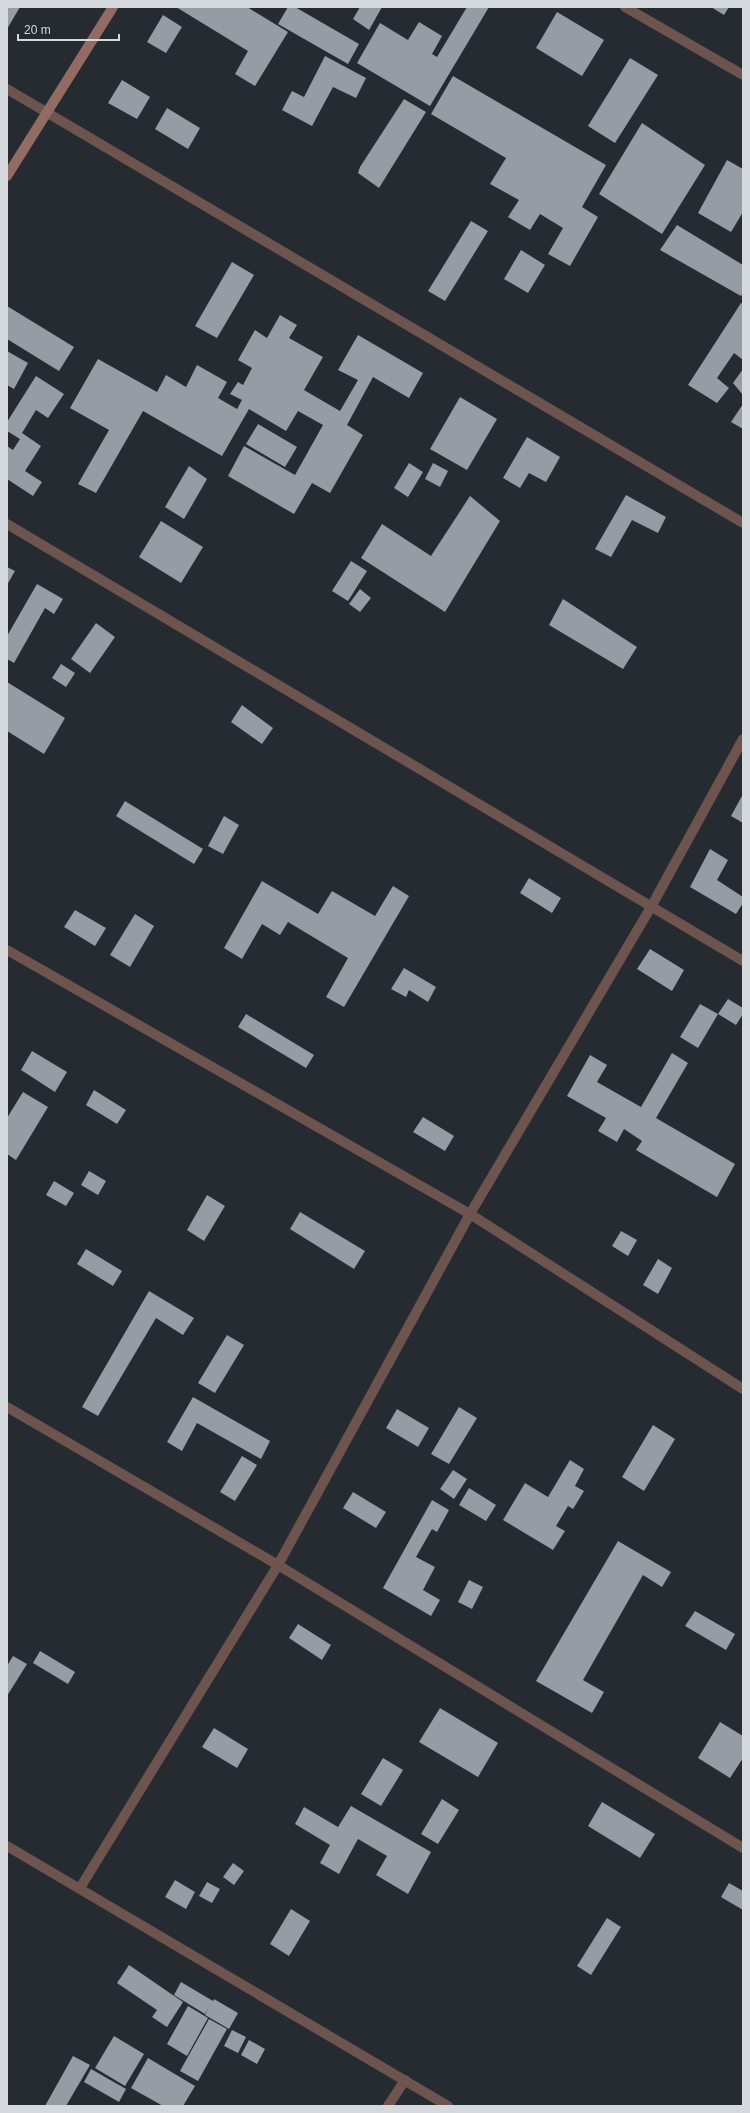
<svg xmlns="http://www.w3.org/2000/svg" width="750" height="2113" font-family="Arial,sans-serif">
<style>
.building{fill:#969ca4}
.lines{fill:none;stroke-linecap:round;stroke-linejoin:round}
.street{stroke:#6d544e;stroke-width:10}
.secondary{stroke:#926b62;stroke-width:10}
</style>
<rect width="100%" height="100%" fill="#262a31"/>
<path class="building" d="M7,7H20L7,29Z
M176,7H247L288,32L255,86L235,74L248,51Z
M288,7H295L359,44L348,64L278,24Z
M360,7H382L369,30L353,19Z
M467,7H489L430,106L357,63L380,23L408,40L419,22L442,36L432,54L437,57Z
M711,7H729L724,15Z
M557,12L604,40L582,76L536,48Z
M163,15L182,27L166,53L147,42Z
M325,56L366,78L356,98L333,87L312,126L282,110L292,91L304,97Z
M630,58L658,75L615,143L588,126Z
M453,76L606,165L582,207L598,217L570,266L548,254L563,228L540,214L530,230L508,217L519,200L490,184L506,158L431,114Z
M122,80L150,97L137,119L108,103Z
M404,99L426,112L379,188L358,173L360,167Z
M167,108L200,128L188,149L155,129Z
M642,123L705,165L662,234L599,194Z
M727,160L743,169V212L731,232L698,213Z
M471,221L488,231L445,301L428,291Z
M677,225L743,265V293L741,296L660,250Z
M521,250L545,265L528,293L504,279Z
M232,262L254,275L217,338L195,326Z
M741,303L743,304V360L734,353L717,378L729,388L717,403L688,385Z
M7,306L74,347L59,371L7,339Z
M280,315L297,325L289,338L323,357L304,390L340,411L358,380L338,370L358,335L423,373L409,398L373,377L347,425L363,435L330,493L312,483L294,514L228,476L244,446L295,475L323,425L298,411L286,431L249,409L222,456L143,411L96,493L78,484L109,430L70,408L98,359L157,392L166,375L186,387L197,365L227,382L218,398L237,409L242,400L230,394L238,382L243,385L252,368L238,360L255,330L267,338Z
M7,351L28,363L14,389L7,385Z
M743,369V395L733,383Z
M36,376L64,394L48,418L36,410L22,433L41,446L25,471L42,482L33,496L7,479V446L13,450L20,439L7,431V422Z
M460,397L497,419L467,470L430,449Z
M743,404V429L731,422Z
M258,424L297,447L285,467L246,444Z
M527,437L560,457L546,482L529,473L520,488L503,478Z
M409,463L423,472L408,497L394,488Z
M433,463L448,471L440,487L425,479Z
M189,466L207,479L184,519L165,507Z
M626,495L666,517L658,533L632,520L611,557L595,549Z
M470,496L500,521L445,612L361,558L382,524L431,556Z
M161,521L203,547L181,583L139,557Z
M351,561L367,571L348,601L332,591Z
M7,567L15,571L7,585Z
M37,584L63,599L54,614L45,608L14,663L7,659V636Z
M360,589L371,598L360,612L349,604Z
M563,599L637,647L623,669L549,625Z
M96,623L115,637L90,673L71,659Z
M61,664L75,673L66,687L52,678Z
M7,682L65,718L44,754L7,731Z
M242,705L273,728L262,744L231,722Z
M743,794V823L731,816Z
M125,801L203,849L194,864L116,816Z
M224,816L239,825L223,854L208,846Z
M710,849L728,860L717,880L743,897V903L736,914L690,887Z
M529,878L561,898L552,913L520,893Z
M262,881L318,914L332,891L375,916L393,886L409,896L344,1007L326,997L348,958L288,922L280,935L262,924L242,959L224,948Z
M75,910L106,928L95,946L64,927Z
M135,914L154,926L130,967L110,955Z
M650,949L684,970L672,991L637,969Z
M404,968L436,987L428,1002L409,990L406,997L391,989Z
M728,999L743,1008V1014L736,1025L718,1014Z
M700,1004L718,1014L698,1048L680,1037Z
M246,1014L314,1055L306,1068L238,1027Z
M32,1051L67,1072L55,1092L21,1070Z
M672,1053L688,1063L656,1118L735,1164L717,1197L636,1150L642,1141L624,1129L617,1142L598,1131L606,1118L567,1096L590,1055L607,1065L597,1082L641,1107Z
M94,1090L126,1110L117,1124L86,1105Z
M23,1092L48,1107L16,1160L7,1154V1118Z
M423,1117L454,1136L445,1151L413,1132Z
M89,1171L106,1181L98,1195L81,1185Z
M54,1181L74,1193L66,1206L46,1195Z
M207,1195L225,1206L204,1241L187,1230Z
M300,1212L365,1251L354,1269L290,1229Z
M621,1231L637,1240L628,1256L612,1246Z
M86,1249L122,1271L113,1286L77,1264Z
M658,1259L672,1268L658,1294L643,1285Z
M149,1291L194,1318L183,1335L156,1318L98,1416L82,1407Z
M227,1335L244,1345L215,1393L198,1383Z
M193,1397L270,1441L261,1459L197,1423L182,1451L167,1442Z
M459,1407L477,1418L449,1464L431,1454Z
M397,1409L429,1428L418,1447L386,1428Z
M653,1425L675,1439L644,1491L622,1477Z
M242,1456L257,1465L235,1501L220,1492Z
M570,1460L584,1469L575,1486L584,1491L573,1509L568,1506L556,1526L565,1531L553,1550L503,1520L525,1483L548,1497Z
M453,1470L467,1479L454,1499L440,1489Z
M469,1488L496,1505L486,1521L459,1505Z
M353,1492L386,1512L376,1528L343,1508Z
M432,1500L449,1510L437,1532L432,1529L416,1557L435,1567L423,1590L440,1600L431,1616L383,1588Z
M618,1541L671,1572L662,1587L643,1575L583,1680L604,1692L592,1713L536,1681Z
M469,1580L483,1587L472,1609L458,1602Z
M695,1611L735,1634L726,1650L685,1626Z
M298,1624L331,1645L322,1660L289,1638Z
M40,1651L75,1672L68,1684L33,1663Z
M13,1656L27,1664L7,1696V1666Z
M440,1708L498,1743L478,1777L419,1742Z
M720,1722L743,1736V1758L730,1778L698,1758Z
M214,1728L248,1749L237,1768L202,1747Z
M383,1758L403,1770L381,1806L361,1794Z
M442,1799L459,1810L438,1844L421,1834Z
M602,1802L655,1834L640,1858L588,1826Z
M351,1806L431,1852L408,1894L376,1875L387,1856L358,1839L339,1874L320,1863L330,1845L295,1824L304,1807L338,1827Z
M233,1863L244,1871L234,1885L223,1877Z
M175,1880L195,1892L186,1909L165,1897Z
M207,1882L220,1889L212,1903L199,1896Z
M729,1883L743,1891V1910L721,1897Z
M291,1909L310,1921L289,1956L270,1944Z
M607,1918L621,1927L591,1975L577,1966Z
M129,1965L183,2002L167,2027L152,2017L157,2010L117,1983Z
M181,1982L213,2001L214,1999L238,2013L229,2029L205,2015L209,2007L205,2014L174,1995Z
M188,2006L208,2018L187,2056L167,2044Z
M209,2019L227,2029L198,2081L180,2071Z
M232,2030L246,2037L238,2053L224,2046Z
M114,2036L144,2054L125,2086L95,2068Z
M249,2040L265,2049L257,2064L241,2055Z
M73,2056L90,2065L66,2106H45Z
M148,2058L195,2086L183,2106H163L131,2088Z
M91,2069L126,2089L119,2102L84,2082Z"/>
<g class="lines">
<path class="street" d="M625,7L743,75
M7,89L743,523
M7,524L743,961
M7,950L470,1214L743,1389
M7,1407L278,1565L743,1848
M7,1846L448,2106
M80,1888L278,1565L470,1214L651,907L743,739
M388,2106L405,2080"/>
<path class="secondary" d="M7,176L113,7"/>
</g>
<rect width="750" height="2113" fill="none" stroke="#d5d8dc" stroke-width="16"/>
<path d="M18 34v6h101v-6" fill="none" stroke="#d5d8dc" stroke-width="2"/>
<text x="24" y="34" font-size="12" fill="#d5d8dc" stroke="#262a31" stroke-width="3" paint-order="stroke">20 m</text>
</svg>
